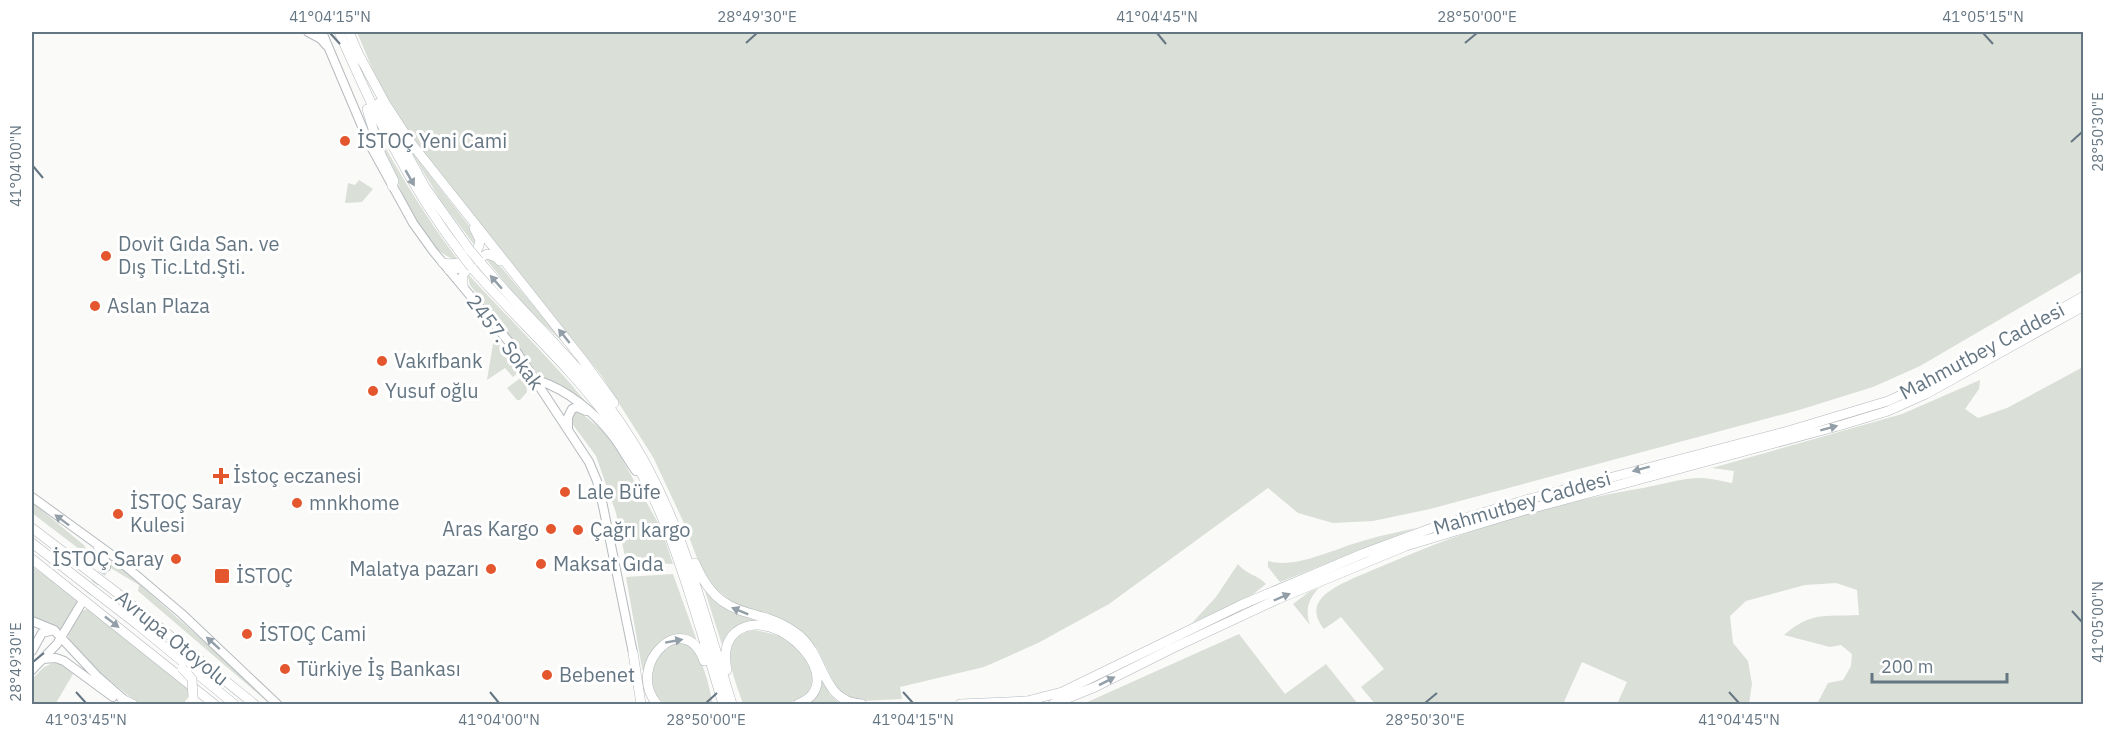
<svg xmlns="http://www.w3.org/2000/svg" width="2115" height="736" font-family="'IBM Plex Sans',sans-serif">
<style>
.green{fill:#dadfd7}
.lines{fill:none;stroke-linecap:round;stroke-linejoin:round}
.major-tunnel{stroke:#d5d9db;stroke-width:8;stroke-dasharray:8 4;stroke-linecap:butt}
.major-casing{stroke:#b5babe;stroke-width:10}
.highway-casing{stroke:#b4b9bd;stroke-width:10}
.major{stroke:#fff;stroke-width:8}
.highway{stroke:#fff;stroke-width:9}
.highway-bridge-casing{stroke:#b4b9bd;stroke-width:10;stroke-linecap:butt}
.highway-bridge{stroke:#fff;stroke-width:9}
.oneway{fill:#939fa8}
.ticks{fill:none;stroke:#657683;stroke-width:2}
.poi-dot{fill:#e4572e;stroke:#fff;stroke-width:2}
.labels{text-anchor:middle;stroke-width:6;stroke-linejoin:round;paint-order:stroke}
.poi-label{font-size:20px;fill:#657683;stroke:#fff;text-anchor:start}
.street-label{font-size:20px;fill:#657683;stroke:#fff}
.neatline{fill:none;stroke:#657683;stroke-width:2}
.ticks-label{font-size:15px;text-anchor:middle;fill:#657683}
</style>
<rect width="100%" height="100%" fill="#fafaf8"/>
<path class="green" d="M357,32H2083V271L1920,366L1873,387L1799,410L1430,509L1373,521L1333,523L1298,513L1268,488L1109,604L1038,643L984,667L900,687L902,699L861,701L843,695L837,689L817,648L794,627L733,603L715,588L700,566L683,521L653,457L601,375L405,129L379,85Z
M379,136C403,180 428,220 458,260C421,255 392,168 379,136Z
M409,148L470,227L474,235L475,246L441,201Z
M359,180L373,189L362,202L345,203L348,183L355,185Z
M485,258L492,259L502,268L570,349L523,305Z
M467,273C508,318 552,360 590,407L540,377L470,285Z
M494,338L520,371L513,377L505,368L487,380Z
M2083,367V704H1817L1828,683L1843,680L1851,666L1852,654L1841,645L1830,647L1784,635C1812,611 1824,617 1859,615L1857,590L1836,583L1805,585L1746,601L1730,616L1733,643L1748,661L1752,684L1749,704H1617L1627,682L1582,662L1563,704H1375L1361,687L1384,669L1341,617L1324,629C1317,620 1313,610 1320,600C1330,586 1364,574 1380,567C1465,530 1545,505 1637,489C1656,486 1681,478 1700,478C1710,478 1721,481 1732,483L1734,471L1712,468L1902,414L1980,380L1979,389L1965,409L1978,418L2007,408Z
M523,376L526,379L527,392L520,400H517L507,388Z
M577,412H580L608,435L614,445L661,528L673,564L626,562L616,513L596,456L571,422L574,413Z
M32,502L85,546L87,555L32,513Z
M1416,528L1280,582L1268,567V561C1295,570 1338,547 1366,540C1382,535 1399,532 1416,528Z
M109,557L274,704H270L138,591L139,585L109,567Z
M1238,564C1245,574 1258,575 1266,584L1252,595L1192,623L1216,597Z
M32,566L80,602L61,630C51,623 40,622 32,616Z
M673,574L696,638L694,642L670,638L645,676L642,668L626,577Z
M704,588L741,615L759,622C738,623 731,625 722,645Z
M1319,588C1308,599 1305,611 1310,625L1293,604L1309,592Z
M88,609L189,689L190,695L183,704H139L89,664L69,640L68,635L81,611Z
M754,630C766,632 779,635 790,641C807,652 823,682 803,697C792,706 758,704 743,704C736,683 726,662 732,639L746,632Z
M1239,634L1285,694L1326,664L1358,704H1083Z
M670,644C675,644 681,643 685,644C703,650 709,688 713,704H665C643,688 652,658 670,644Z
M53,663L61,664L73,674L56,703H32V679L44,667Z
M821,676L830,695L840,704H808L820,689Z"/>
<g class="lines">
<path class="major-tunnel" d="M81,603L106,567"/>
<defs>
<path id="major" d="M308,32L321,39L326,45
M322,32L369,143L413,223L433,251L514,348L589,462L597,481L603,506L633,653
M537,382L540,381C567,390 594,412 612,435C621,446 627,459 636,471
M568,428V417L572,409L577,407L586,411
M32,497L116,558L182,614L277,704
M98,547L104,555L106,567
M32,621L54,630L97,676L128,703
M32,651L42,633L54,630
M42,659L56,658L64,661L113,697
M32,670L57,644L81,604"/>
<path id="highway" d="M339,32C375,114 407,183 462,255
M349,32L361,60
M359,55L385,103L411,143L582,359L614,403
M379,103L425,187L469,249
M367,109L381,155L394,181L392,186
M479,261C525,316 579,363 620,422C680,508 701,606 732,704
M443,263C459,266 478,259 480,240L474,228
M472,268C515,318 566,362 606,416C669,502 692,604 723,704
M449,270L465,267L487,254L496,257L500,261
M463,286V275L470,265
M32,528L116,592L254,704
M32,543L138,625L234,704
M32,559L214,704
M695,563C722,628 761,602 801,637C826,660 822,702 862,704
M633,653L641,704
M727,670C724,656 724,642 736,632C776,601 853,683 798,704
M122,699L133,704
M657,704C624,665 685,606 704,661
M960,704L1027,701L1062,692L1241,605L1362,554L1432,528L1529,499L1788,431L1888,401L1938,378L2084,296
M1053,704L1095,687L1173,648L1278,599L1406,546L1522,511L1842,425L1888,411L1926,394L2084,306"/>
</defs>
<use href="#major" class="major-casing"/>
<use href="#highway" class="highway-casing"/>
<use href="#major" class="major"/>
<use href="#highway" class="highway"/>
<defs>
<path id="highway-bridge" d="M469,249L479,261
M462,255L472,268
M182,668L192,679L193,697"/>
</defs>
<use href="#highway-bridge" class="highway-bridge-casing"/>
<use href="#highway-bridge" class="highway-bridge"/>
</g>
<defs><path id="oneway-solid" d="M-6-.8H1V-3.2L6.5 0L1 3.2V.8H-6Z" transform="scale(1.5)"/></defs>
<g class="oneway">
<use href="#oneway-solid" transform="translate(410 178) rotate(60)"/>
<use href="#oneway-solid" transform="translate(496 282) rotate(-131)"/>
<use href="#oneway-solid" transform="translate(564 336) rotate(-129)"/>
<use href="#oneway-solid" transform="translate(1829 428) rotate(-15)"/>
<use href="#oneway-solid" transform="translate(1641 469) rotate(165)"/>
<use href="#oneway-solid" transform="translate(62 520) rotate(-143)"/>
<use href="#oneway-solid" transform="translate(1282 597) rotate(-23)"/>
<use href="#oneway-solid" transform="translate(740 611) rotate(-158)"/>
<use href="#oneway-solid" transform="translate(112 622) rotate(38)"/>
<use href="#oneway-solid" transform="translate(674 641) rotate(-10)"/>
<use href="#oneway-solid" transform="translate(213 643) rotate(-138)"/>
<use href="#oneway-solid" transform="translate(1107 681) rotate(-27)"/>
</g>
<path class="ticks" d="M330,33L340,44M1157,33L1166,44M1983,33L1993,44M746,43L757,33M1465,43L1477,33M2071,142L2082,132M33,166L43,178M2072,611L2082,622M33,662L44,653M76,692L86,703M490,692L499,703M903,692L913,703M1729,692L1739,703M706,703L717,693M1425,703L1437,693"/>
<g class="poi-dot">
<circle cx="345" cy="141" r="6"/>
<circle cx="106" cy="256" r="6"/>
<circle cx="95" cy="306" r="6"/>
<circle cx="382" cy="361" r="6"/>
<circle cx="373" cy="391" r="6"/>
<path d="M218 467h6v6h6v6h-6v6h-6v-6h-6v-6h6z"/>
<circle cx="565" cy="492" r="6"/>
<circle cx="297" cy="503" r="6"/>
<circle cx="118" cy="514" r="6"/>
<circle cx="551" cy="529" r="6"/>
<circle cx="578" cy="530" r="6"/>
<circle cx="176" cy="559" r="6"/>
<circle cx="541" cy="564" r="6"/>
<circle cx="491" cy="569" r="6"/>
<rect x="214" y="568" width="16" height="16" rx="3"/>
<circle cx="247" cy="634" r="6"/>
<circle cx="285" cy="669" r="6"/>
<circle cx="547" cy="675" r="6"/>
</g>
<g class="labels">
<g class="poi-label">
<text x="357" y="148">İSTOÇ Yeni Cami</text>
<text x="118" y="251">Dovit Gıda San. ve<tspan x="118" dy="23">Dış Tic.Ltd.Şti.</tspan></text>
<text x="107" y="313">Aslan Plaza</text>
<text x="394" y="368">Vakıfbank</text>
<text x="385" y="398">Yusuf oğlu</text>
<text x="233" y="483">İstoç eczanesi</text>
<text x="577" y="499">Lale Büfe</text>
<text x="130" y="509">İSTOÇ Saray<tspan x="130" dy="23">Kulesi</tspan></text>
<text x="309" y="510">mnkhome</text>
<text x="539" y="536" text-anchor="end">Aras Kargo</text>
<text x="590" y="537">Çağrı kargo</text>
<text x="164" y="566" text-anchor="end">İSTOÇ Saray</text>
<text x="553" y="571">Maksat Gıda</text>
<text x="479" y="576" text-anchor="end">Malatya pazarı</text>
<text x="236" y="583">İSTOÇ</text>
<text x="259" y="641">İSTOÇ Cami</text>
<text x="297" y="676">Türkiye İş Bankası</text>
<text x="559" y="682">Bebenet</text>
</g>
<g class="street-label">
<text transform="translate(505 342) rotate(53)" y="7">2457. Sokak</text>
<text transform="translate(1982 351) rotate(-28)" y="7">Mahmutbey Caddesi</text>
<text transform="translate(1522 503) rotate(-16)" y="7">Mahmutbey Caddesi</text>
<text transform="translate(172 638) rotate(39)" y="7">Avrupa Otoyolu</text>
</g>
</g>
<rect width="2115" height="736" fill="none" stroke="#ffffff" stroke-width="66"/>
<path d="M1872 673v9h135v-9" fill="none" stroke="#657683" stroke-width="3"/>
<text x="1881" y="673" font-size="18" fill="#657683" stroke="#ffffff" stroke-width="4.5" paint-order="stroke">200 m</text>
<rect x="33" y="33" width="2049" height="670" class="neatline"/>
<g class="ticks-label">
<text x="330" y="22">41°04'15"N</text>
<text x="757" y="22">28°49'30"E</text>
<text x="1157" y="22">41°04'45"N</text>
<text x="1477" y="22">28°50'00"E</text>
<text x="1983" y="22">41°05'15"N</text>
<text transform="translate(2098 132) rotate(-90)" y="5">28°50'30"E</text>
<text transform="translate(16 166) rotate(-90)" y="5">41°04'00"N</text>
<text transform="translate(2098 622) rotate(-90)" y="5">41°05'00"N</text>
<text transform="translate(16 662) rotate(-90)" y="5">28°49'30"E</text>
<text x="86" y="725">41°03'45"N</text>
<text x="499" y="725">41°04'00"N</text>
<text x="706" y="725">28°50'00"E</text>
<text x="913" y="725">41°04'15"N</text>
<text x="1425" y="725">28°50'30"E</text>
<text x="1739" y="725">41°04'45"N</text>
</g>
</svg>
